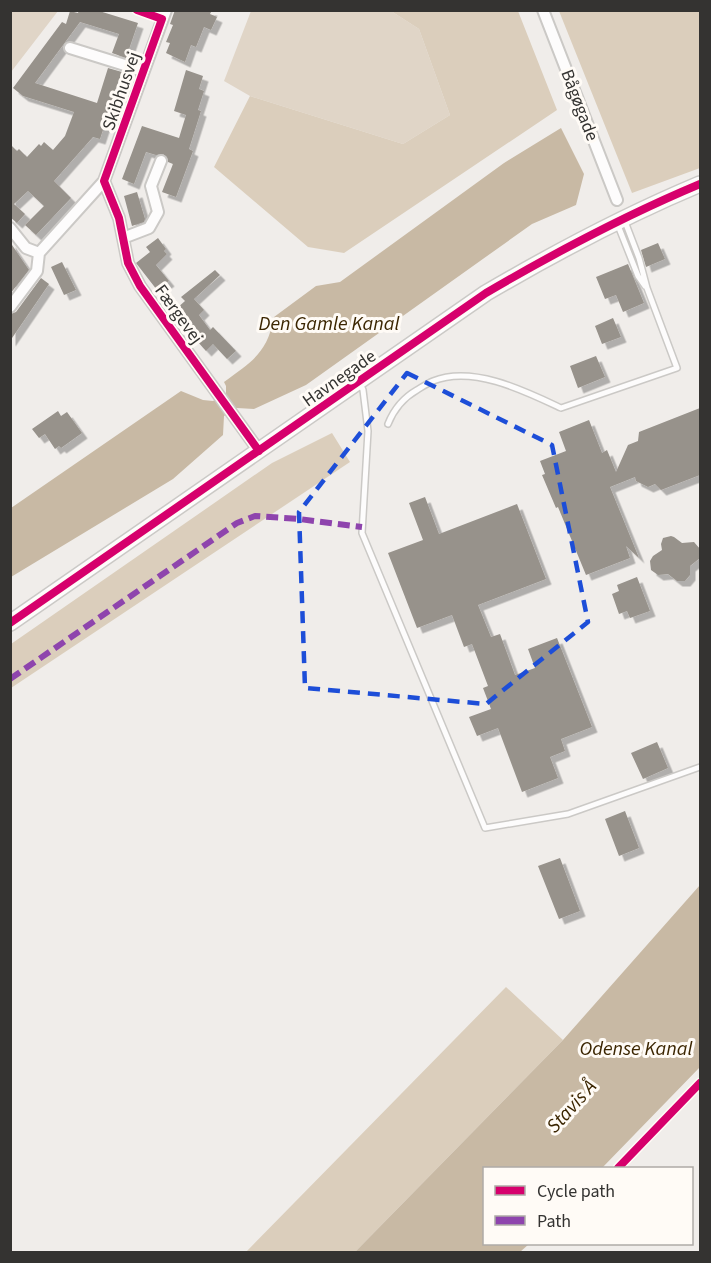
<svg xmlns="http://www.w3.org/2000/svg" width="711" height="1263" font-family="'Source Sans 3',sans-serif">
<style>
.green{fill:#e0d5c7}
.forest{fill:#dbcebc}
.water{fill:#c8b9a4}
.building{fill:#97928b;filter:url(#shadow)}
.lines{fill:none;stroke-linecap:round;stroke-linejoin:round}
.lane-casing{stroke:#cbc9c6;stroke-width:8}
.street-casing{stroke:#cbc9c6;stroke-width:14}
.secondary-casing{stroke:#cbc9c6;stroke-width:18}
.lane{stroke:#fdfcfc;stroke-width:5}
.street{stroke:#fdfcfc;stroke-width:10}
.secondary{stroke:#fdfcfc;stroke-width:15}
.quiet{stroke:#8e44ad;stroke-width:6;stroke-dasharray:12 6;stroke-linecap:butt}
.cycleway-casing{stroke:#fffbf6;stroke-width:11}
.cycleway{stroke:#d6006c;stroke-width:8}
.marked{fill:none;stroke:#1d4ed8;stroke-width:4.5;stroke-dasharray:12 8;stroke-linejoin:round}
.labels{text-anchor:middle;stroke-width:6;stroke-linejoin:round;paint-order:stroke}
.street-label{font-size:18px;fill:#343331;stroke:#fffbf6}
.water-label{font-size:20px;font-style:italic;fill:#3b2500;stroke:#fffbf6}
</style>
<defs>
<filter id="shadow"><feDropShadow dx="5.5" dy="5.5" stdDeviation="0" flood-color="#0004"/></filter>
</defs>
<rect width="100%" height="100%" fill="#f0edea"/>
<path class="green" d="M11,10L58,11L11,72L10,11Z
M251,11H391L419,29L450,115L403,144L250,96L224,81Z"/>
<path class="forest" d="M391,11H518L557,110L344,253L308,247L214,167L250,96L403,144L450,115L419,29Z
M559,11H700V168L632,193Z
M332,433L350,462L11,688V644L272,463Z
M506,987L563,1040L355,1252H246Z"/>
<path class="water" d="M561,128L584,174L576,205L532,224L306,385L254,409L237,408L224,416L223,435L173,479L11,577V508L181,391L203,400L213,401L226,393V386L224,382C252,361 267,354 274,317L316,286L340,282L504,163Z
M700,885V1067L602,1168H484V1244H529L520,1252H355L563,1040Z"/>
<path class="building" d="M79,10H96L138,23L126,58L112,53L119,34L80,22L35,83L97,103L108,68L122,72L100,139L93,137L54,181L71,198L36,235L25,225L44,206L28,191L14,204L25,214L17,223L10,217V144L17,151L19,149L27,157L39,144L41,146L44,142L53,150L65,136L74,112L23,96L13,88L62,22L66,24L70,11L78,13Z
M175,10H212L210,14L217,17L211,30L204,27L196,47L191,45L185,62L166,53L170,43L166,42L173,25L170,24Z
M186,70L203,76L199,89L204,91L198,110L201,111L189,149L193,151L176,197L162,192L173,164L168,162L167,157L163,154L156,155L146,152L134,184L122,179L142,126L179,138L186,115L174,111Z
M137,192L145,219L144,222L132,226L124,196Z
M158,238L166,249L164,251L167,254L156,265L169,281L157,290L136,263L150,252L146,247Z
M10,242L29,270L10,294Z
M658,243L665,259L646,267L641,250Z
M62,262L76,290L64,295L51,267Z
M628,264L644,303L623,312L616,295L605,299L596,277Z
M215,270L220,275L194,299L204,310L199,315L210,330L213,327L236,351L227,359L213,344L206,351L197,341L202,337L176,309L185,301L181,297Z
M41,278L49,284L10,341V314L16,312Z
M613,318L621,337L602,344L595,326Z
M596,356L605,377L578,388L570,366Z
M700,408V475L661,490L655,484L648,487L636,481L635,477L610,487L639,558L626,546L630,558L586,575L558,507L556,508L542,475L545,474L540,461L566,451L559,432L589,420L602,453L607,450L616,472L628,445L638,441L639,432Z
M58,411L61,416L67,412L82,433L61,448L59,446L55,449L45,434L39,438L32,429Z
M425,497L439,534L517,504L546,579L478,605L491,637L500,634L515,675L535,668L528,649L557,638L592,727L561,739L565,751L550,757L558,778L522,792L498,728L477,736L469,717L491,709L483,688L488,686L472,644L464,647L452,615L417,628L388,553L423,540L409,503Z
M671,536L674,537L682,543L694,542L700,549V558L690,566V575L685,581H677L668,574L658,575L651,570L650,561L653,556L662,550L661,544L663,538Z
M637,577L650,611L630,618L627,611L619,614L612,594L619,591L617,585Z
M657,742L668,768L643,779L631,753Z
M625,811L639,848L619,856L605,819Z
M560,858L580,911L559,919L538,866Z"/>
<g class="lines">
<defs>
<path id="lane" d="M617,223L638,276L645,286
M360,383L363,390L368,431L362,533L485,828L568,814L700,767
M388,424C394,409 403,398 417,390C422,387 428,383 433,381C473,365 525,391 561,408L677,368L647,288L639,258L624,219"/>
<path id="street" d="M543,10L617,200
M70,48L144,71
M104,181L119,218L128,263L140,286L259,451
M10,228L26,248L39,253
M123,238L149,228L158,212L151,186L161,161
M10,307L37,271L39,253L104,181L166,10"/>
<path id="secondary" d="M10,623L486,293C556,252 626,215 700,184"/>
</defs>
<use href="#lane" class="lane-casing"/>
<use href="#street" class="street-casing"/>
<use href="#secondary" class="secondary-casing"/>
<use href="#lane" class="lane"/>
<use href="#street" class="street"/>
<use href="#secondary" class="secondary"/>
<path class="quiet" d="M10,679L237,523L255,516L299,519L362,527"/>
<defs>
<path id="cycleway" d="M137,10L162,19L104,181L119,218L128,263L140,286L259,451
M10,623L486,293C556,252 626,215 700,184
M618,1168L700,1083"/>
</defs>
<use href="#cycleway" class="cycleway-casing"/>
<use href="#cycleway" class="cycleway"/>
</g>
<path class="marked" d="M407,373L552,445L588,622L486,704L305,688L299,512Z"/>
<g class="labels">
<g class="street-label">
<text transform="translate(121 91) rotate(-71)" y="6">Skibhusvej</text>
<text transform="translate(580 105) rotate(69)" y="6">Bågøgade</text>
<text transform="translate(179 314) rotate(54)" y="6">Færgevej</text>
<text transform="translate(339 378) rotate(-35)" y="6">Havnegade</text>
</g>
<g class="water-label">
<text x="329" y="330">Den Gamle Kanal</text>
<text x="636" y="1055">Odense Kanal</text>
<text transform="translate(571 1106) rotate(-48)" y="7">Stavis Å</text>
</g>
</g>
<rect width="711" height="1263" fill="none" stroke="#343331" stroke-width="24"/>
<rect x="483" y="1167" width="210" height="78" fill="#fffbf6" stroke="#aeaba7" stroke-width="1.5"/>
<rect x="495" y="1186" width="30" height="9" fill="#d6006c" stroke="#aeaba7" stroke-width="1.5"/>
<text x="537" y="1197" font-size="18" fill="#343331">Cycle path</text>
<rect x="495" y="1216" width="30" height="9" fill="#8e44ad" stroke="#aeaba7" stroke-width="1.5"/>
<text x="537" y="1227" font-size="18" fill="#343331">Path</text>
</svg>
